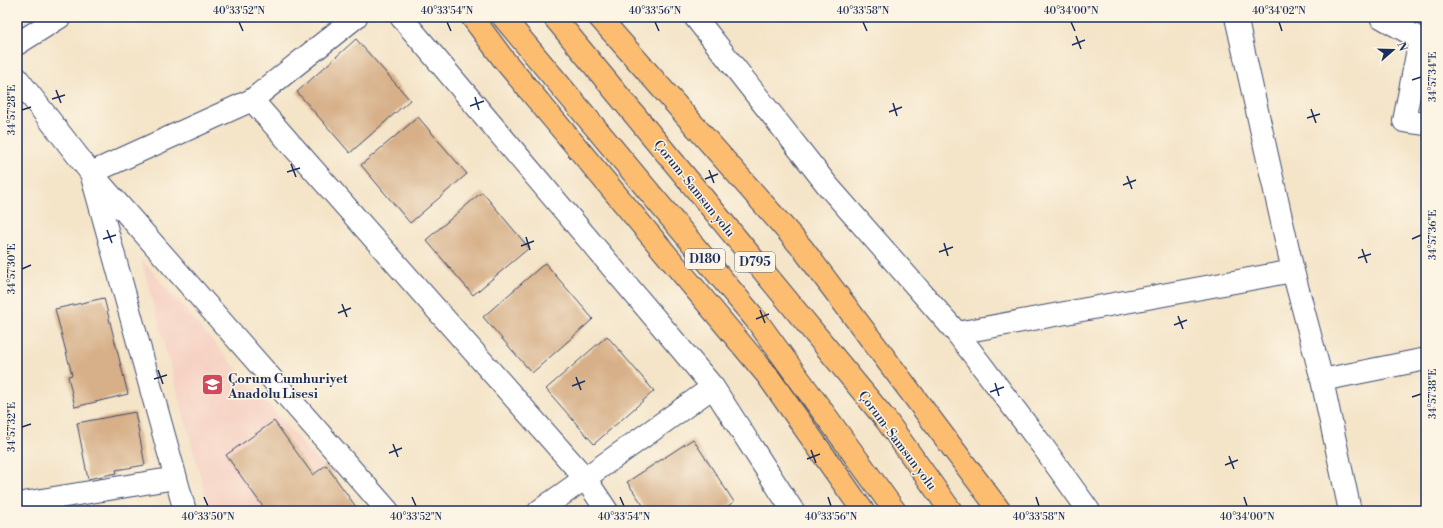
<svg xmlns="http://www.w3.org/2000/svg" width="1443" height="528" font-family="'Libre Bodoni',serif">
<style>
.built{fill:#f6d2c4}
.building{fill:#d7b089}
.lines{fill:none;stroke-linecap:round;stroke-linejoin:round}
.minor-casing{stroke:#3c4a6e;stroke-width:24}
.trunk-casing{stroke:#3c4a6e;stroke-width:24}
.minor{stroke:#fff;stroke-width:22}
.trunk{stroke:#fcbd6f;stroke-width:22}
.ticks{fill:none;stroke:#1b2f5e;stroke-width:1.5}
.labels{text-anchor:middle;stroke-width:3;stroke-linejoin:round;paint-order:stroke}
.shield{fill:#fcf5e5;stroke:#5e6a86;stroke-width:1}
.shield-label{font-size:12px;font-weight:bold;fill:#1b2f5e}
.street-label{font-size:13px;fill:#1b2f5e;stroke:#fcf5e5}
.poi-label{font-size:13px;font-weight:bold;fill:#1b2f5e;stroke:#fcf5e5;text-anchor:start}
.neatline{fill:none;stroke:#1b2f5e;stroke-width:1.5}
.ticks-label{font-size:10px;text-anchor:middle;fill:#1b2f5e}
</style>
<rect width="100%" height="100%" fill="#fcf5e5"/>
<filter id="ink" filterUnits="userSpaceOnUse"><feTurbulence type="fractalNoise" baseFrequency=".025" numOctaves="2"/><feDisplacementMap in="SourceGraphic" scale="8" xChannelSelector="R" yChannelSelector="G"/><feConvolveMatrix kernelMatrix="1 2 1 2 8 2 1 2 1" color-interpolation-filters="sRGB"/></filter>
<filter id="wash" filterUnits="userSpaceOnUse"><feTurbulence type="fractalNoise" baseFrequency=".012" numOctaves="4" result="noise"/><feDisplacementMap in="SourceGraphic" scale="16" xChannelSelector="R" yChannelSelector="G"/><feGaussianBlur stdDeviation="0.9" result="paint"/><feColorMatrix in="noise" values="0 0 0 0 0 0 0 0 0 0 0 0 0 0 0 0 0 1.4 0 .05"/><feComposite in="paint" operator="in"/></filter>
<g filter="url(#wash)">
<rect width="100%" height="100%" fill="#f4e4c8"/>
<path class="built" d="M141,259L361,511H210Z"/>
<g id="blocks">
<path class="building" d="M356,39L410,100L350,153L297,92Z
M418,117L467,174L410,223L361,165Z
M482,192L529,248L473,295L426,240Z
M545,263L593,319L532,373L483,317Z
M104,298L128,394L75,407L68,376L72,375L55,309Z
M607,336L654,391L594,444L546,389Z
M135,412L145,465L116,470L117,473L88,479L77,423Z
M274,421L313,475L326,465L359,511H266L226,455Z
M693,439L734,502L720,511H647L627,482Z"/>
</g>
</g>
<g filter="url(#ink)">
<use href="#blocks" fill-opacity="0" stroke="#3c4a6e" stroke-width="1"/>
<g class="lines">
<defs>
<path id="minor" d="M401,17L713,387L793,511
M695,17L828,186L957,333L1044,448L1089,511
M1236,17L1293,271L1322,380L1350,511
M1381,17L1420,39H1426
M1420,39L1404,121L1426,124
M17,44L60,17
M17,78L91,173L388,511
M252,100L585,478L607,511
M957,333L1293,271
M1322,380L1426,359
M17,504L176,478
M185,511L91,173L252,100L356,17
M539,511L713,387"/>
<path id="trunk" d="M472,17L504,60L767,375L863,511
M503,17L757,321L895,511
M554,17L886,420L951,511
M599,17L803,249L1000,511"/>
</defs>
<use href="#minor" class="minor-casing"/>
<use href="#trunk" class="trunk-casing"/>
<use href="#minor" class="minor"/>
<use href="#trunk" class="trunk"/>
</g>
</g>
<path class="ticks" d="M239,22L243,31M447,22L451,31M655,22L659,31M863,22L867,31M1071,22L1075,31M1279,22L1282,31M1076,36L1081,49M1072,45L1085,40M1412,80L1421,77M56,90L61,103M475,97L479,110M52,99L65,95M893,103L897,116M470,106L484,101M1311,109L1316,123M22,110L31,107M889,112L902,107M1307,118L1320,114M291,164L296,177M709,170L714,183M287,172L300,168M1127,176L1132,189M705,179L718,174M1123,185L1136,180M107,230L112,243M526,237L530,250M103,239L116,235M1412,239L1421,235M944,243L948,256M521,246L534,241M1362,249L1367,263M939,252L953,247M1358,258L1371,254M22,269L31,265M342,304L347,317M760,310L765,323M338,313L351,308M1178,316L1183,329M756,319L769,314M1174,325L1187,320M158,370L163,384M576,377L581,390M154,379L167,375M995,383L999,396M572,386L585,381M990,392L1004,387M1412,397L1421,394M22,427L31,424M393,444L398,457M811,450L816,463M389,453L402,448M1229,456L1234,469M807,459L820,454M1225,465L1238,460M204,497L208,506M412,497L416,506M620,497L624,506M828,497L831,506M1036,497L1039,506M1244,497L1247,506"/>
<defs>
<symbol id="school-square" viewBox="-11 -11 22 22"><rect x="-9" y="-9" width="18" height="18" rx="4" fill="#d1495b" stroke="#fcf5e5"/><path d="M0-5L7-2L0 1L-7-2ZM-4 1L0 2.5L4 1V4Q0 6-4 4Z" fill="#fff"/></symbol>
</defs>
<g fill-rule="evenodd">
<use href="#school-square" x="200" y="372" width="25" height="25"/>
</g>
<g class="labels">
<g class="shield">
<rect x="685" y="249" width="40" height="20" rx="3"/>
<rect x="735" y="252" width="40" height="20" rx="3"/>
</g>
<g class="shield-label">
<text x="705" y="263">D180</text>
<text x="755" y="266">D795</text>
</g>
<g class="street-label">
<text transform="translate(695 188) rotate(51)" y="5">Çorum-Samsun yolu</text>
<text transform="translate(898 440) rotate(53)" y="5">Çorum-Samsun yolu</text>
</g>
<g class="poi-label">
<text x="228" y="383">Çorum Cumhuriyet<tspan x="228" dy="15">Anadolu Lisesi</tspan></text>
</g>
</g>
<rect width="1443" height="528" fill="none" stroke="#fcf5e5" stroke-width="44"/>
<g transform="translate(1393 50) rotate(70)" stroke="#fcf5e5" stroke-width="3" paint-order="stroke">
<path d="M0-3L7 15L0 10L-7 15Z" fill="#1b2f5e"/>
<text y="-6" font-size="11" font-weight="bold" text-anchor="middle" fill="#1b2f5e">N</text>
</g>
<rect x="22" y="22" width="1399" height="484" class="neatline"/>
<g class="ticks-label">
<text x="239" y="14">40°33'52"N</text>
<text x="447" y="14">40°33'54"N</text>
<text x="655" y="14">40°33'56"N</text>
<text x="863" y="14">40°33'58"N</text>
<text x="1071" y="14">40°34'00"N</text>
<text x="1279" y="14">40°34'02"N</text>
<text transform="translate(1432 77) rotate(-90)" y="4">34°57'34"E</text>
<text transform="translate(11 110) rotate(-90)" y="4">34°57'28"E</text>
<text transform="translate(1432 235) rotate(-90)" y="4">34°57'36"E</text>
<text transform="translate(11 269) rotate(-90)" y="4">34°57'30"E</text>
<text transform="translate(1432 394) rotate(-90)" y="4">34°57'38"E</text>
<text transform="translate(11 427) rotate(-90)" y="4">34°57'32"E</text>
<text x="208" y="520">40°33'50"N</text>
<text x="416" y="520">40°33'52"N</text>
<text x="624" y="520">40°33'54"N</text>
<text x="831" y="520">40°33'56"N</text>
<text x="1039" y="520">40°33'58"N</text>
<text x="1247" y="520">40°34'00"N</text>
</g>
</svg>
